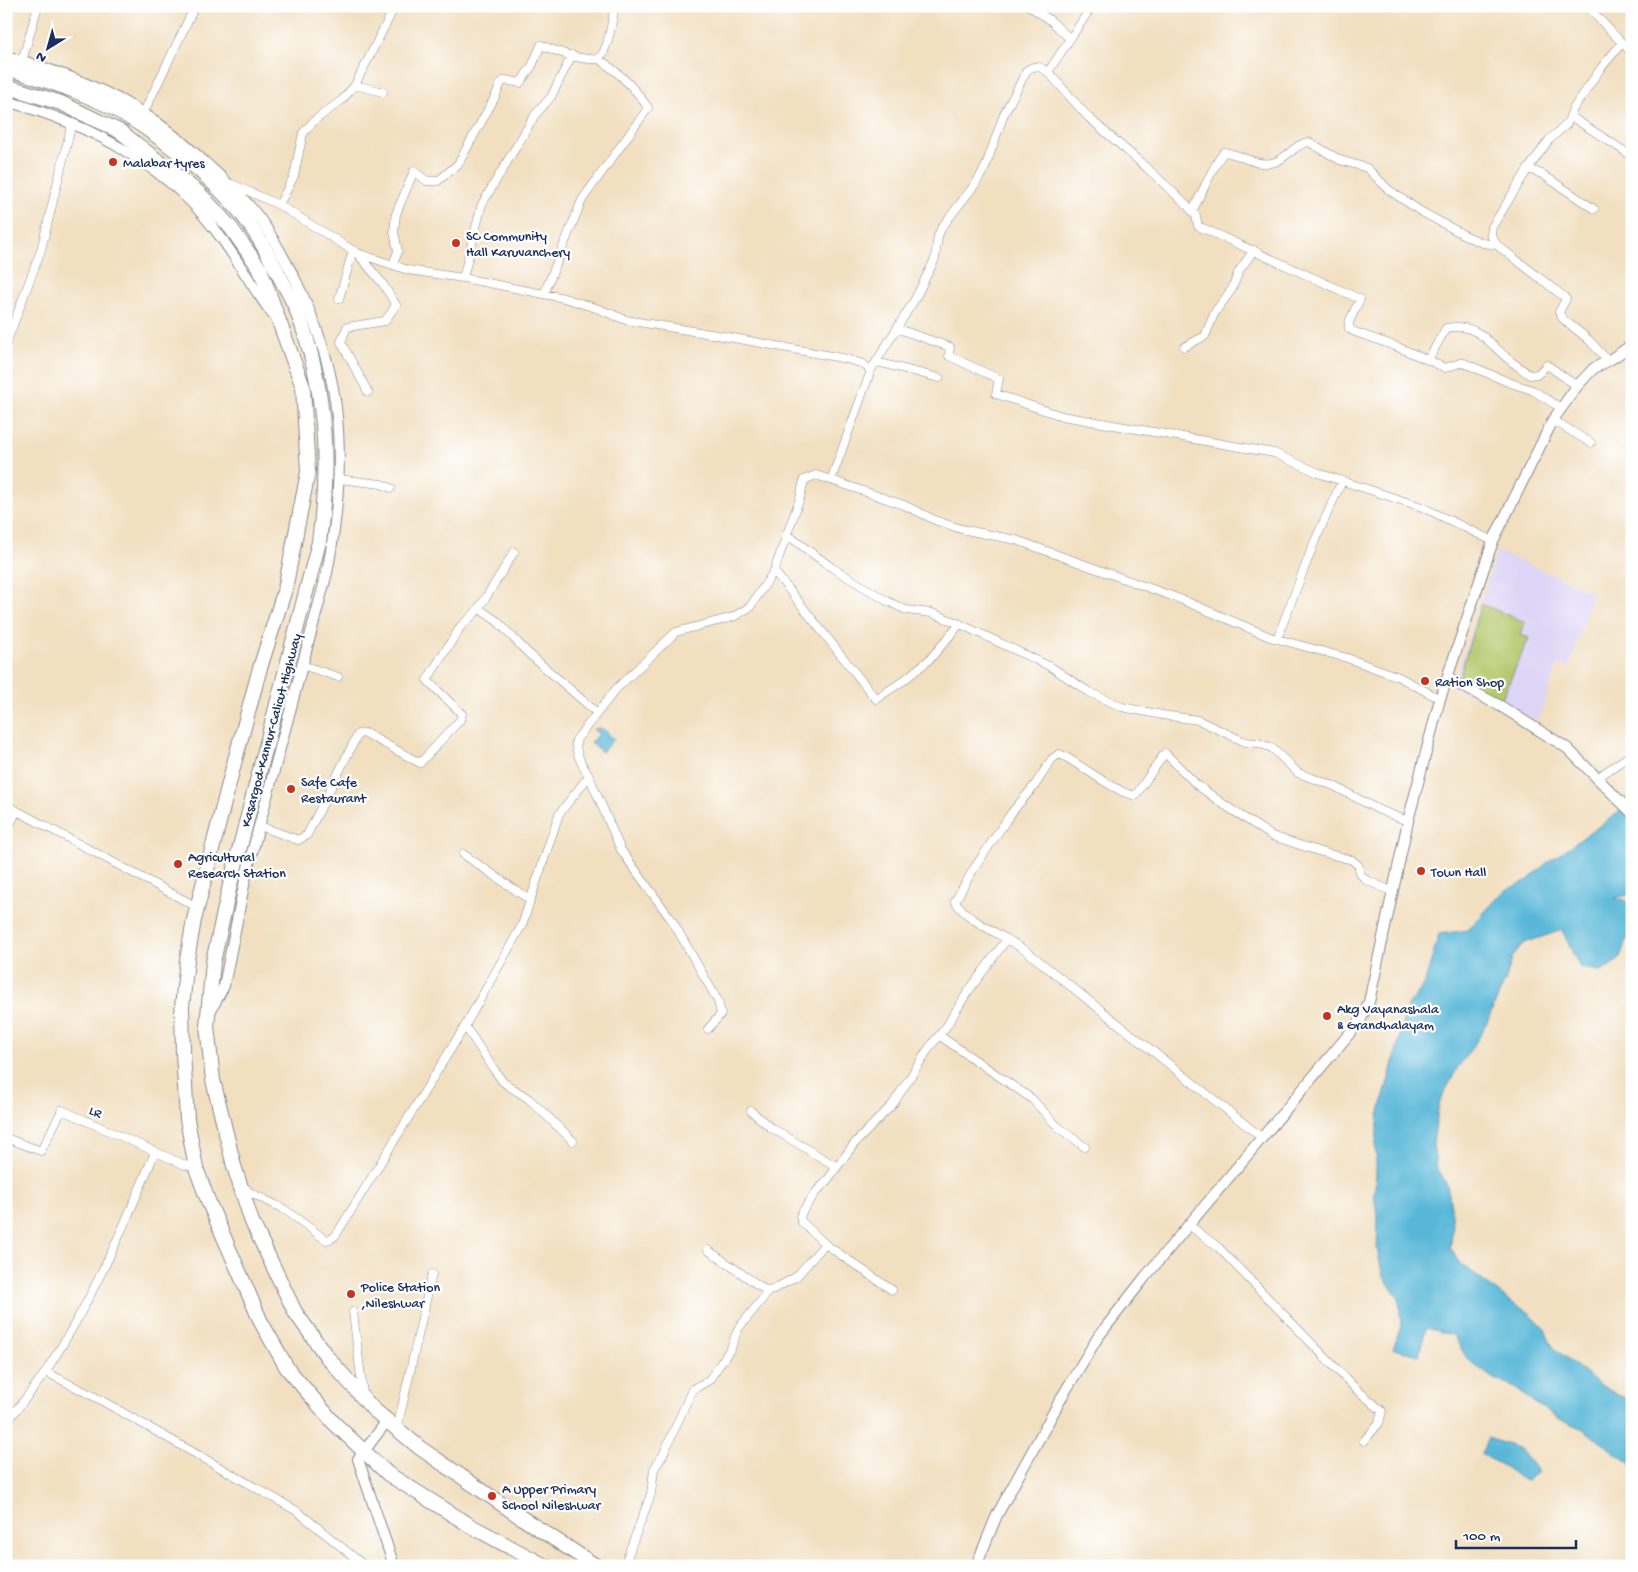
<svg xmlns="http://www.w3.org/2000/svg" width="1638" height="1572" font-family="'Gochi Hand',sans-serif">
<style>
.built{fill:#ddd5f6}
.green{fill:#b4c86c;stroke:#687c65}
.water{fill:#59b7d8;stroke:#3a739b}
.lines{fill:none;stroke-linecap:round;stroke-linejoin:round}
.street-casing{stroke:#86878f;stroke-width:9}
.secondary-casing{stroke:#86878f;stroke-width:12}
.highway-casing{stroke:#86878f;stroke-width:16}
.street{stroke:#fff;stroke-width:8}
.secondary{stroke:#fff;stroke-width:10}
.highway{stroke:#fff;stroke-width:14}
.poi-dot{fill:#c8321e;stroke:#fff;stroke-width:2}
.labels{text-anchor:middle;stroke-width:4.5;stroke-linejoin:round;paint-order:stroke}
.poi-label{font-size:14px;fill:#1b2f5e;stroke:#fff;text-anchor:start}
.street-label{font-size:14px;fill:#1b2f5e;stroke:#fff}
</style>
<rect width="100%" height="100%" fill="#fff"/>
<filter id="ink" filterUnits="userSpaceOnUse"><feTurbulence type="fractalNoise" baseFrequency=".02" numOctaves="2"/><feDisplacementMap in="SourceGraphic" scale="10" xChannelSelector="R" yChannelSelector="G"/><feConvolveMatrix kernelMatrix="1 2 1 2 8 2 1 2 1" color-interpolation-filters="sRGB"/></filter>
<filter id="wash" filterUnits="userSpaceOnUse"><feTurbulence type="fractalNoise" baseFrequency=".0096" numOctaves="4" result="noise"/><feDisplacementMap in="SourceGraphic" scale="20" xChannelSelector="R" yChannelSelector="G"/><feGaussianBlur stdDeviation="1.12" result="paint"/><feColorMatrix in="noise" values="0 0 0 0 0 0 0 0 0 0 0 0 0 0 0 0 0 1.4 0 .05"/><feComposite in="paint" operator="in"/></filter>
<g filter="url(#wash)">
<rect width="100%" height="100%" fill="#f1dfc0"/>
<path class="built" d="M1497,551L1593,592L1569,668L1558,664L1538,720L1453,687Z"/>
<path class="green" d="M1481,604L1525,622L1520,635L1529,638L1501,700L1458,682Z"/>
<path class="water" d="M599,728L606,731L614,739L602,752L590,742L599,735L593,729Z
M1632,803V894L1615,898L1632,903V932L1626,941L1619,960L1601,971L1580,968L1562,930L1524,943L1512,958L1506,979L1482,1033L1458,1067L1439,1103L1433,1144L1436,1166L1447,1185L1451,1206L1453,1227L1450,1248L1462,1265L1512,1303L1530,1313L1544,1327L1553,1347L1600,1385L1618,1395L1632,1401V1465L1583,1429L1558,1418L1536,1404L1515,1388L1491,1377L1468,1360L1453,1335L1426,1328L1419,1355L1393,1349L1401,1326L1399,1298L1383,1276L1377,1249L1378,1221L1374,1195L1376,1171V1141L1379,1115L1408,1006L1424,985L1439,934L1468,930L1504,891L1528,880L1548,862Z
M1488,1438L1520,1449L1538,1472L1527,1481L1521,1479L1505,1467L1481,1454Z"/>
</g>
<g filter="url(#ink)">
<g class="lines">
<defs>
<path id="street" d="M1029,6L1050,20L1070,39
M1587,6L1622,43L1601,68L1573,109L1567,124L1549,140L1528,169L1492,227L1491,235L1497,245L1563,296L1566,299L1559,312L1562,318L1589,340L1608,361
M1622,43L1632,53
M22,61L38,6
M1048,72L1088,117L1147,168L1187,205L1196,216L1198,226L1360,299L1349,322V329L1355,332L1395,346L1428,360L1446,328C1476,322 1487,341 1507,358C1514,364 1522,369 1530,375L1538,374L1547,365L1577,386
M355,85L383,92
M143,114L195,6
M1570,116L1632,156
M1528,169L1542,174L1594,209
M232,184L279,205L357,253L383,284L396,305L385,321L347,327L341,342L368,392
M279,205L294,176L303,133L315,120L342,100L355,85L395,6
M1192,211C1204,191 1210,170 1224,152C1242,154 1256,168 1275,162C1287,158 1296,143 1309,142L1340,160L1367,168L1389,190L1420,211L1468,237L1483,243L1497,245
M357,253L408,270L463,278L564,298L599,309L626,320L723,336L847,359L863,364L871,370
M393,265L398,251L394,232L396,214L414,171L427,181H438L458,164L495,97L501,83L505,80L520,83L532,66L541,45C558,52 581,61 599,59C610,45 611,23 615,6
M463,278L482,204L535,115L551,97L572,55
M544,294L582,200L648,108C636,89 618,72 599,59
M339,299L353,250
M898,329L950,347L949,356L999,379L996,394L1062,416L1274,453L1321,474L1422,507L1493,541
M6,344L41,250L72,123
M1184,347L1205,336L1215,312L1232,289L1239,271L1254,250
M1428,360L1445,368L1460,363H1464L1508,382L1532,390L1561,408
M877,362L939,378
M1553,420L1591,443
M339,479L381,484L391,488
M831,480L904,505L937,521L961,529L1016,540L1180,599L1270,637L1347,658L1399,677L1440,699
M786,534L831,567L887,601L906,610L932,613L960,624L1051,667L1089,692L1122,707L1162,715L1198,720L1245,742L1258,743L1272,748L1298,773L1334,786L1379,810L1408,821
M774,571L876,699L903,681L930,659L960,624
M478,608L497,621L527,652L596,712
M1277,639L1314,543L1342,481
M302,665L338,677
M589,776L621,850L673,922L718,1001L721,1014L708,1029
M1597,778L1632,754
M6,805L197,907
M260,826L298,840L307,835L358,734L365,733L420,763L460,720L462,714L427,680L461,626L475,613L485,599L514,552
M6,832L17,811
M463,854L530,900
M1007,939C991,930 964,917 955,901L973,870L1012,812L1035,785L1052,759L1059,754L1066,757L1105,782L1123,792L1135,796L1165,753L1197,785L1226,806L1272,836L1318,851L1352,860L1358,865L1361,875L1366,880L1393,892
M465,1026L495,1071L503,1082L529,1099L573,1141
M940,1036L1032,1099L1057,1126L1085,1147
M751,1111L770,1127L837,1167
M6,1138L41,1151L62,1110L185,1165L196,1168
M243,1186L251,1193L284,1209L326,1240L331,1239L336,1235L465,1026L522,925L559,814L589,776C582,765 575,753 576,740L616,689L676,632L733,617L750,607L774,571L800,498L804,480L816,475L831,480L871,370L915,299L935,259L938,236L942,227L976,183L985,168L1004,114L1027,70C1036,64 1039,66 1048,72L1092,6
M1189,1225L1219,1248L1355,1388L1382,1411L1379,1423L1364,1441
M825,1244L892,1290
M708,1250L768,1292
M353,1312L363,1394
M46,1372L97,1398L297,1511L365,1566
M6,1423C19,1406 34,1389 46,1371C91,1303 124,1227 155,1152
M397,1429L432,1274
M624,1566L651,1494L654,1469L663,1455L692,1390L709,1380L731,1348L738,1329L768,1292L796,1277L825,1244L802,1222L800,1217L802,1212L816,1192L826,1182L854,1144L893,1104L929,1048L946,1027L967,993L1007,939L1025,950L1261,1137"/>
<path id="secondary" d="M6,56C58,71 111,90 155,121C174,135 193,151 210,167C228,183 246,200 260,219C274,238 285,260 296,281C314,318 329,359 335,400C343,457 338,516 327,573L246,875L224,986L210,1012
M6,101C90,124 172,167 222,239C240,264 255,291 273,315
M1447,678L1502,707L1567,748L1632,813
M387,1421L358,1459L394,1566
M976,1566L997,1515L1063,1395L1098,1337L1145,1277L1360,1021L1369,1002L1408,821L1440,699L1493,541L1553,420L1577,386L1594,368L1608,361L1632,345"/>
<path id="highway" d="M6,68C49,81 94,95 132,119C167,141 209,176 236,207C254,228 268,253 280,277C286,289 293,300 297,311C326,387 330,462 319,542L230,885L213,962L207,1026L213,1080L234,1166L252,1222L295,1312L327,1357L373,1409L420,1448L522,1518L596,1566
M6,86L61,103L121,132L199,193L231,228L260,269L303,387L308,472L285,589L260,668L235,760L194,920L187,960L182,1007L183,1052L187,1119L196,1168L209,1203L261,1322L287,1368L334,1423L388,1474L471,1526L545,1566"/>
</defs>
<use href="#street" class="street-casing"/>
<use href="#secondary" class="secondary-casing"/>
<use href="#highway" class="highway-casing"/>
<use href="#street" class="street"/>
<use href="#secondary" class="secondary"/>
<use href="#highway" class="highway"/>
</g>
</g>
<g class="poi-dot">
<circle cx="113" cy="162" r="5"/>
<circle cx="456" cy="243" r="5"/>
<circle cx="1425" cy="681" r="5"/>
<circle cx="291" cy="789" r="5"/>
<circle cx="178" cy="864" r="5"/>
<circle cx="1421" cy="871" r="5"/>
<circle cx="1327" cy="1016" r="5"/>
<circle cx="351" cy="1294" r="5"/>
<circle cx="492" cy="1496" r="5"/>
</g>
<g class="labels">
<g class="poi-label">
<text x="123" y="167">Malabar tyres</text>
<text x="466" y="240">SC Community<tspan x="466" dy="16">Hall Karuvanchery</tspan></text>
<text x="1435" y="686">Ration Shop</text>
<text x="301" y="786">Safe Cafe<tspan x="301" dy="16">Restaurant</tspan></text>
<text x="188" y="861">Agricultural<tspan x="188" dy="16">Research Station</tspan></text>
<text x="1431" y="876">Town Hall</text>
<text x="1337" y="1013">Akg Vayanashala<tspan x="1337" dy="16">&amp; Grandhalayam</tspan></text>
<text x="361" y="1291">Police Station<tspan x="361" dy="16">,Nileshwar</tspan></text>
<text x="502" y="1493">A Upper Primary<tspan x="502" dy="16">School Nileshwar</tspan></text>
</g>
<g class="street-label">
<text transform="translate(270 730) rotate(-75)" y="5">Kasargod-Kannur-Calicut Highway</text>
<text transform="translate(96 1111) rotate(24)" y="5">LR</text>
</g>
</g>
<rect width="1638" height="1572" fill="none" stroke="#fff" stroke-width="25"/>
<g transform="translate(48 48) rotate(217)" stroke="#ffffff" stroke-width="4" paint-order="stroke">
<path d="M0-4L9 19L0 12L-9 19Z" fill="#1b2f5e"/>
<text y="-8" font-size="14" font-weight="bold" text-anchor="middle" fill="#1b2f5e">N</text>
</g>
<path d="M1456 1540v8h120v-8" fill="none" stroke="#1b2f5e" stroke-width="2.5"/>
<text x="1463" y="1540" font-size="15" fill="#1b2f5e" stroke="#ffffff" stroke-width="4" paint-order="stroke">100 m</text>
</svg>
